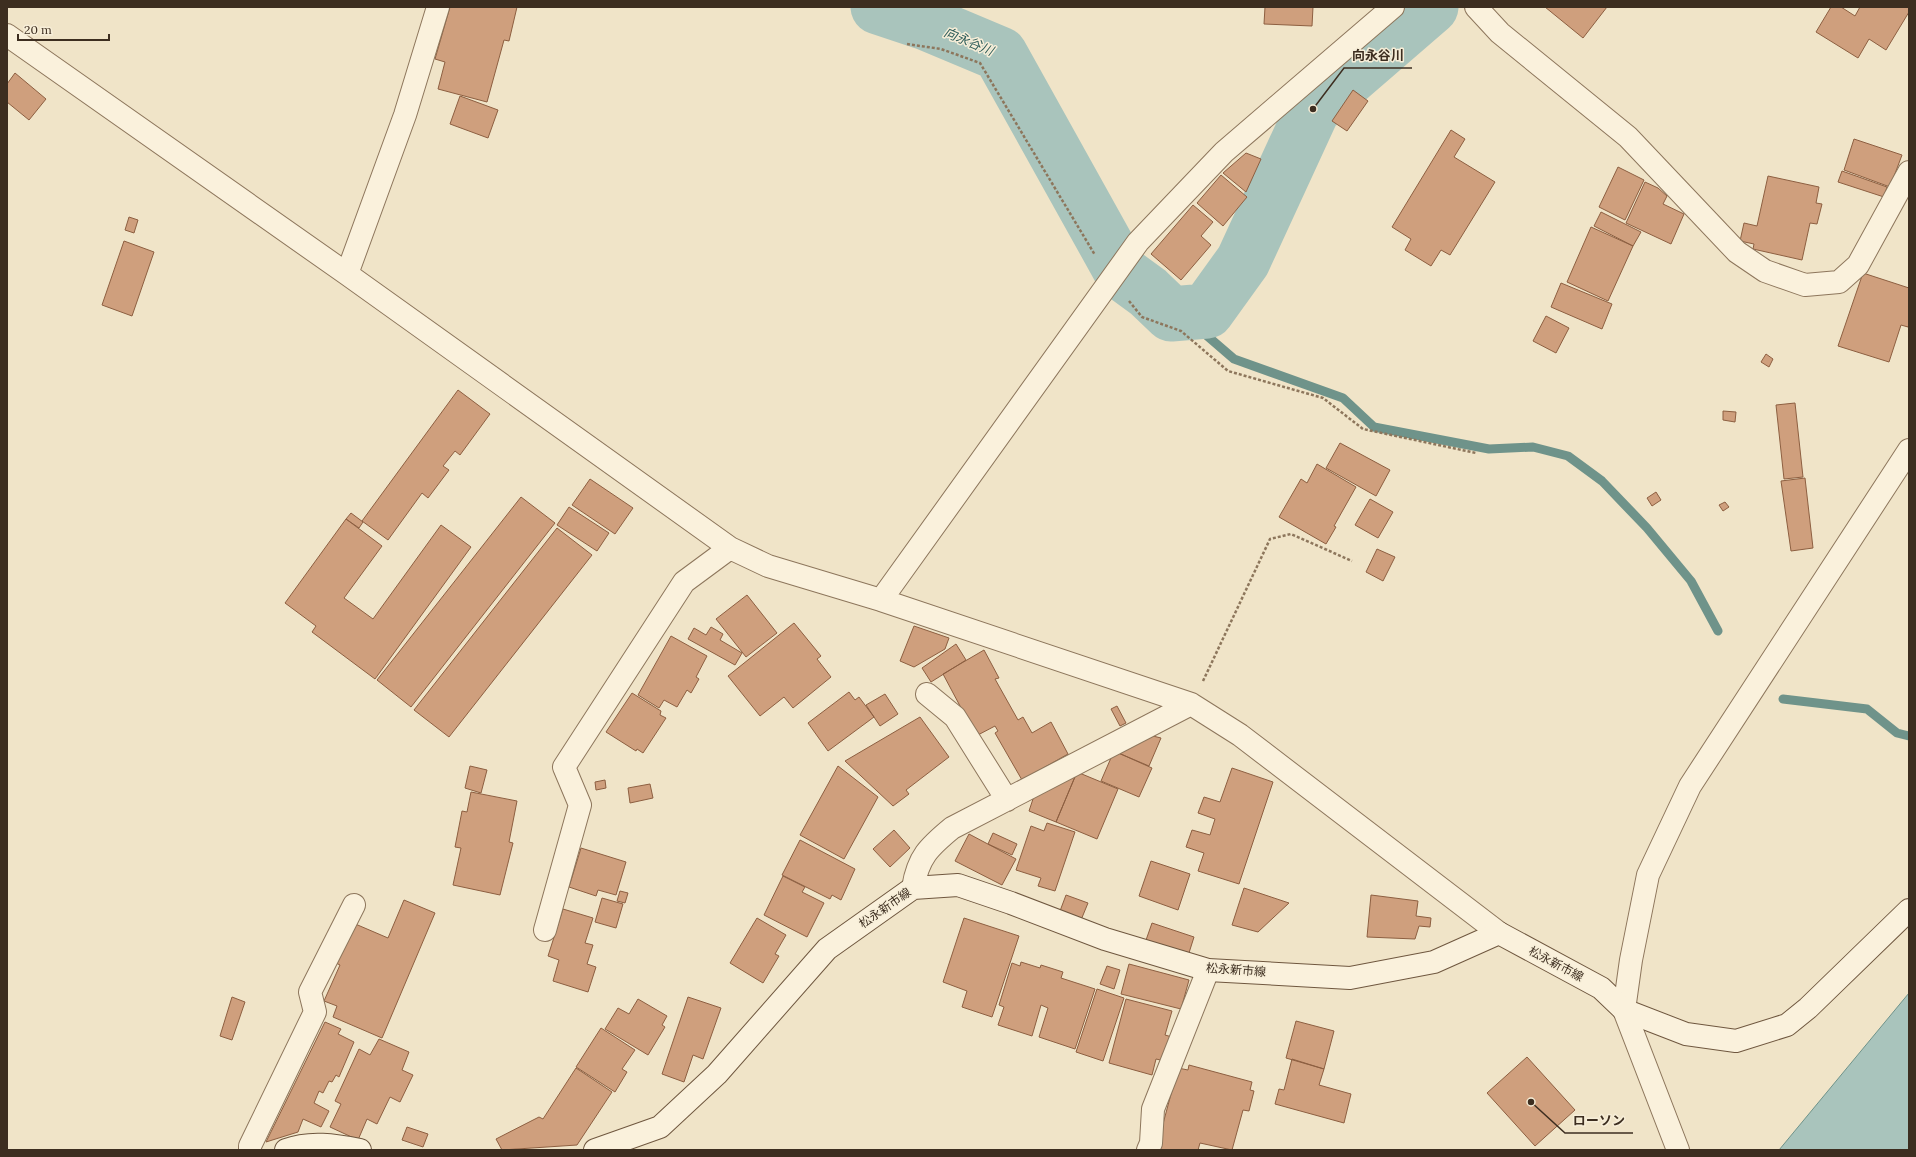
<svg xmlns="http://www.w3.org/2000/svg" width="1916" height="1157" font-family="Lora,'Noto Sans JP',serif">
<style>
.water{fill:#a9c4bc;stroke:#6f938a}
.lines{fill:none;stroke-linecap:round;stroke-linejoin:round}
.stream{stroke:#6f938a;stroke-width:9}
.river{stroke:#a9c4bc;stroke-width:55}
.building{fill:#cf9f7d;stroke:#8d5f41}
.minor-casing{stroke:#8d765c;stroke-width:24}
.tertiary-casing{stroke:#8d765c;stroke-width:24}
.secondary-casing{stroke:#6f573f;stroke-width:24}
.path{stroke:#8d765c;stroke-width:2.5;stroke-dasharray:3 2;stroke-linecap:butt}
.minor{stroke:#faf1dc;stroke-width:22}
.tertiary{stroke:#faf1dc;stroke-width:22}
.secondary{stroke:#faf1dc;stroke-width:22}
.labels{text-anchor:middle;stroke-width:3;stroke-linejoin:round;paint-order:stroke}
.street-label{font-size:12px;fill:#3d2e20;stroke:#f7eed8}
.water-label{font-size:13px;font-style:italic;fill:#2f5d5a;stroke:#f7eed8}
.leader{fill:none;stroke:#3d2e20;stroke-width:1.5}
.callout-dot{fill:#3d2e20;stroke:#f7eed8;stroke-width:1.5}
.callout-label{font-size:13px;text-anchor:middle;font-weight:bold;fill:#3d2e20;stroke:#f7eed8;stroke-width:3;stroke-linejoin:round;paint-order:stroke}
</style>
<rect width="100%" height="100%" fill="#f0e4c8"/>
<path class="water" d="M1909,993V1150H1779Z"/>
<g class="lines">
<path class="stream" d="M1171,314L1205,334L1234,359L1343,398L1374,427L1489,449L1533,447L1568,456L1602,481L1647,528L1691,581L1718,631
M1783,699L1867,709L1897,733L1909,736"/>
<path class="river" d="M878,7L926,23L1000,54L1122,273L1148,292L1171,314L1207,311L1243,261L1313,109L1431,7"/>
</g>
<path class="building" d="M450,7H517L509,41L504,40L487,102L438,89L445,62L435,59Z
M1265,7H1313L1312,26L1264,24Z
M1545,7H1607L1583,38Z
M1831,7H1841L1855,16L1860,7H1909V12L1886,50L1869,39L1858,58L1816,32Z
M15,73L46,99L29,120L7,102V84Z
M1353,90L1368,101L1347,131L1332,121Z
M460,96L498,110L488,138L450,124Z
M1451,130L1465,139L1454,157L1495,182L1450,255L1441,250L1431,266L1405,250L1411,239L1392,227Z
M1854,139L1902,155L1890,187L1844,170Z
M1246,153L1261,159L1246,192L1223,173Z
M1618,167L1644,180L1625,220L1599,207Z
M1842,171L1887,187L1884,197L1838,182Z
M1221,175L1247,197L1223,226L1197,203Z
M1768,176L1819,187L1816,203L1822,204L1817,224L1810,223L1802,260L1753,249L1754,244L1740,241L1744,223L1757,226Z
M1645,182L1658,188L1667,196L1663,204L1684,214L1671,244L1626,223Z
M1193,205L1213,222L1201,236L1211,245L1181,280L1151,254Z
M1601,212L1641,232L1633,246L1594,226Z
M129,217L138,220L134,233L125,230Z
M1591,227L1633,246L1608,301L1567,282Z
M124,241L154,252L132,316L102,305Z
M1863,273L1909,288V324L1908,327L1901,325L1889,362L1838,346Z
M1561,283L1612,304L1602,329L1551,307Z
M1546,316L1569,328L1556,353L1533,341Z
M1766,354L1773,359L1769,367L1761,362Z
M458,390L490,414L460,455L455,451L443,466L449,470L428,498L422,493L388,540L362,521Z
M1795,403L1803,477L1784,479L1776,405Z
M1723,411L1736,412L1735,422L1723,420Z
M1340,443L1390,470L1376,496L1326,468Z
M1317,464L1356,487L1334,526L1336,527L1326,544L1279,517L1301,479L1307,483Z
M1805,478L1813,548L1791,551L1781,481Z
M590,479L633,508L615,534L572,505Z
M1656,492L1661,500L1652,506L1647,498Z
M521,497L555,523L411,707L377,680Z
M1370,499L1393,512L1378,538L1355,525Z
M1725,502L1729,507L1723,511L1719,505Z
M569,507L609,533L597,551L557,525Z
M351,513L363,522L359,528L346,519Z
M346,519L382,546L344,598L373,619L441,525L471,547L375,679L312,632L316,626L285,603Z
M557,528L592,555L449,737L414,710Z
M1377,549L1395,557L1383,581L1366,572Z
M747,595L777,633L746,657L716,619Z
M794,623L821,656L817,659L831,677L793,708L784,697L760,716L728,676Z
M914,626L949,638L945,649L914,667L900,661Z
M711,627L723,634L720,640L742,653L735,665L688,639L694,628L706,635Z
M671,636L707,656L696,677L699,679L691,693L687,690L677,707L664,700L659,708L638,695Z
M956,644L966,660L931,682L922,668Z
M984,650L999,678L995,679L1018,720L1023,717L1032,733L1051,722L1068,754L1022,780L995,733L998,731L995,726L976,736L943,674Z
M849,692L855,700L859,697L874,717L828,751L808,723Z
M632,693L661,711L660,715L666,718L643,753L637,749L636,751L606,732Z
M885,694L898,714L880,726L866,705Z
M1117,706L1126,723L1120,726L1111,709Z
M920,717L949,757L906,790L909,794L893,806L845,761Z
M1153,736L1161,738L1149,766L1116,752Z
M1114,751L1152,768L1139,797L1101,781Z
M470,766L487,770L481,793L465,788Z
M838,766L878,797L844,859L800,835Z
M1232,768L1273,782L1239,884L1198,871L1204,853L1186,847L1192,830L1210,835L1215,819L1198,813L1204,797L1220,802Z
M1077,772L1118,789L1097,839L1056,822Z
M1077,772L1056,822L1029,811L1035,793Z
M605,780L606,788L596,790L595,782Z
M650,784L653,798L630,803L628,788Z
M471,792L517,801L509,842L513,843L500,895L453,885L461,848L455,847L462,811L467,812Z
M1047,823L1075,832L1055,891L1038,886L1041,878L1016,870L1031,826L1044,831Z
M894,830L910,848L890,867L873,849Z
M993,833L1017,844L1012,855L988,844Z
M969,834L1016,859L1002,885L955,861Z
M800,840L855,869L841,900L832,895L830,899L782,875Z
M581,848L626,862L616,895L598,890L596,896L569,887Z
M1151,861L1190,874L1178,910L1139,896Z
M783,876L805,887L802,892L824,903L807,937L764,915Z
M1244,888L1289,903L1258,932L1232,925Z
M620,891L628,893L625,903L617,901Z
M1066,895L1088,903L1081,920L1060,911Z
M1371,895L1418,901L1416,916L1431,918L1430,927L1419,926L1415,939L1367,937Z
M602,898L623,904L616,928L595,922Z
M404,900L435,913L382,1038L333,1017L337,1006L324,1001L340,965L336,963L353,923L388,938Z
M563,909L593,918L585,943L593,945L587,964L596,967L588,992L553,981L559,960L548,956Z
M757,918L786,935L775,954L779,956L763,983L730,963Z
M964,918L1019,936L992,1017L962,1007L967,991L943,982Z
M1152,923L1194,937L1188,956L1145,943Z
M1021,962L1040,968L1041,965L1063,972L1061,978L1095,989L1075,1049L1039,1037L1048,1008L1041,1005L1032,1036L998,1025L1004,1007L999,1005L1012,963L1020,966Z
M1129,964L1189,980L1181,1009L1121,994Z
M1107,966L1120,970L1114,989L1100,984Z
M1097,989L1124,998L1103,1061L1076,1052Z
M232,997L245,1002L232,1040L220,1036Z
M688,997L721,1008L703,1059L693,1055L684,1082L662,1074Z
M638,999L667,1016L662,1025L665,1027L648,1055L605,1029L618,1008L629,1014Z
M1126,999L1172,1011L1165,1035L1172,1037L1165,1061L1156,1059L1152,1075L1109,1063Z
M1296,1021L1334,1031L1324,1069L1286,1058Z
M325,1022L341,1029L338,1034L354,1042L339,1077L336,1075L332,1082L329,1081L323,1093L319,1091L314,1103L329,1111L321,1127L303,1119L298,1132L266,1142Z
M601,1028L635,1050L622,1069L627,1072L615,1092L576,1067Z
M379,1039L409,1052L402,1070L413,1075L400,1102L390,1097L377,1124L367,1119L358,1140L330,1127L341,1104L335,1101L359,1049L370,1055Z
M1527,1057L1575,1110L1535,1146L1487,1093Z
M1292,1059L1324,1069L1319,1085L1351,1094L1344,1123L1275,1104L1279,1089L1284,1090Z
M1189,1065L1252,1082L1250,1090L1254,1091L1249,1111L1243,1110L1232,1150L1200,1143L1198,1150H1156L1178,1068L1188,1070Z
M576,1068L612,1092L577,1145L502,1150L496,1139L539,1117L543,1119Z
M407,1127L428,1134L423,1147L402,1140Z"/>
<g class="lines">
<defs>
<path id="minor" d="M1476,7L1500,33L1628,137L1737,252L1765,271L1805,285L1839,282L1858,265L1909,172
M7,35L347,274L730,548L768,566L881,600L1191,704L1240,735L1499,933
M347,274L405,115L438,7
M881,600L1138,242L1224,152L1393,7
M927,694L955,717L1007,800
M913,888C918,857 929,847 952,828L1191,704
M545,930L580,805L564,767L684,582L730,548
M250,1150V1146L315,1012L310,992L354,905
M1148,1150L1151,1143L1153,1109L1208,970"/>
<path id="tertiary" d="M1678,1150L1624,1010L1631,960L1648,875L1690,786L1909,450"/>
<path id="secondary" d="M286,1150C310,1141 335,1145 360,1150
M595,1150L660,1127L717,1074L827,949L913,888L958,885L1011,903L1105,939L1208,970L1350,978L1434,962L1499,933L1601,988L1624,1010L1686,1034L1736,1041L1787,1025L1808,1008L1909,910"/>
</defs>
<use href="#minor" class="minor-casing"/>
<use href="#tertiary" class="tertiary-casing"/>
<use href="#secondary" class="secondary-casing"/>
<path class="path" d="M907,44L941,49L980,63L1095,255
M1129,301L1142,317L1181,331L1228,371L1323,398L1363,429L1476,453
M1203,681L1270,539L1291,534L1352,561"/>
<use href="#minor" class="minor"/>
<use href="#tertiary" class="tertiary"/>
<use href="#secondary" class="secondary"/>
</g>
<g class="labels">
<g class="street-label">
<text transform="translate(885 908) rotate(-35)" y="4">松永新市線</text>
<text transform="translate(1556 964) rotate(28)" y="4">松永新市線</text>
<text transform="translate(1236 970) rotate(4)" y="4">松永新市線</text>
</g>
<g class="water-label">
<text transform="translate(969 41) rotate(23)" y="5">向永谷川</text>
</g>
</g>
<path class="leader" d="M1313 109L1344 68H1412M1531 1102L1565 1133H1633"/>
<g class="callout-dot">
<circle cx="1313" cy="109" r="4"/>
<circle cx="1531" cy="1102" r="4"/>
</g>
<g class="callout-label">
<text x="1378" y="60">向永谷川</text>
<text x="1599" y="1125">ローソン</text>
</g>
<rect width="1916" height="1157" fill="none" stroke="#3d2e20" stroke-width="16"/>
<path d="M18 34v6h91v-6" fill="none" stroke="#3d2e20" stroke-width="2"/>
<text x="24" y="34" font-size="12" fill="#3d2e20" stroke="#f7eed8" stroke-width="3" paint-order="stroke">20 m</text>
</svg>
